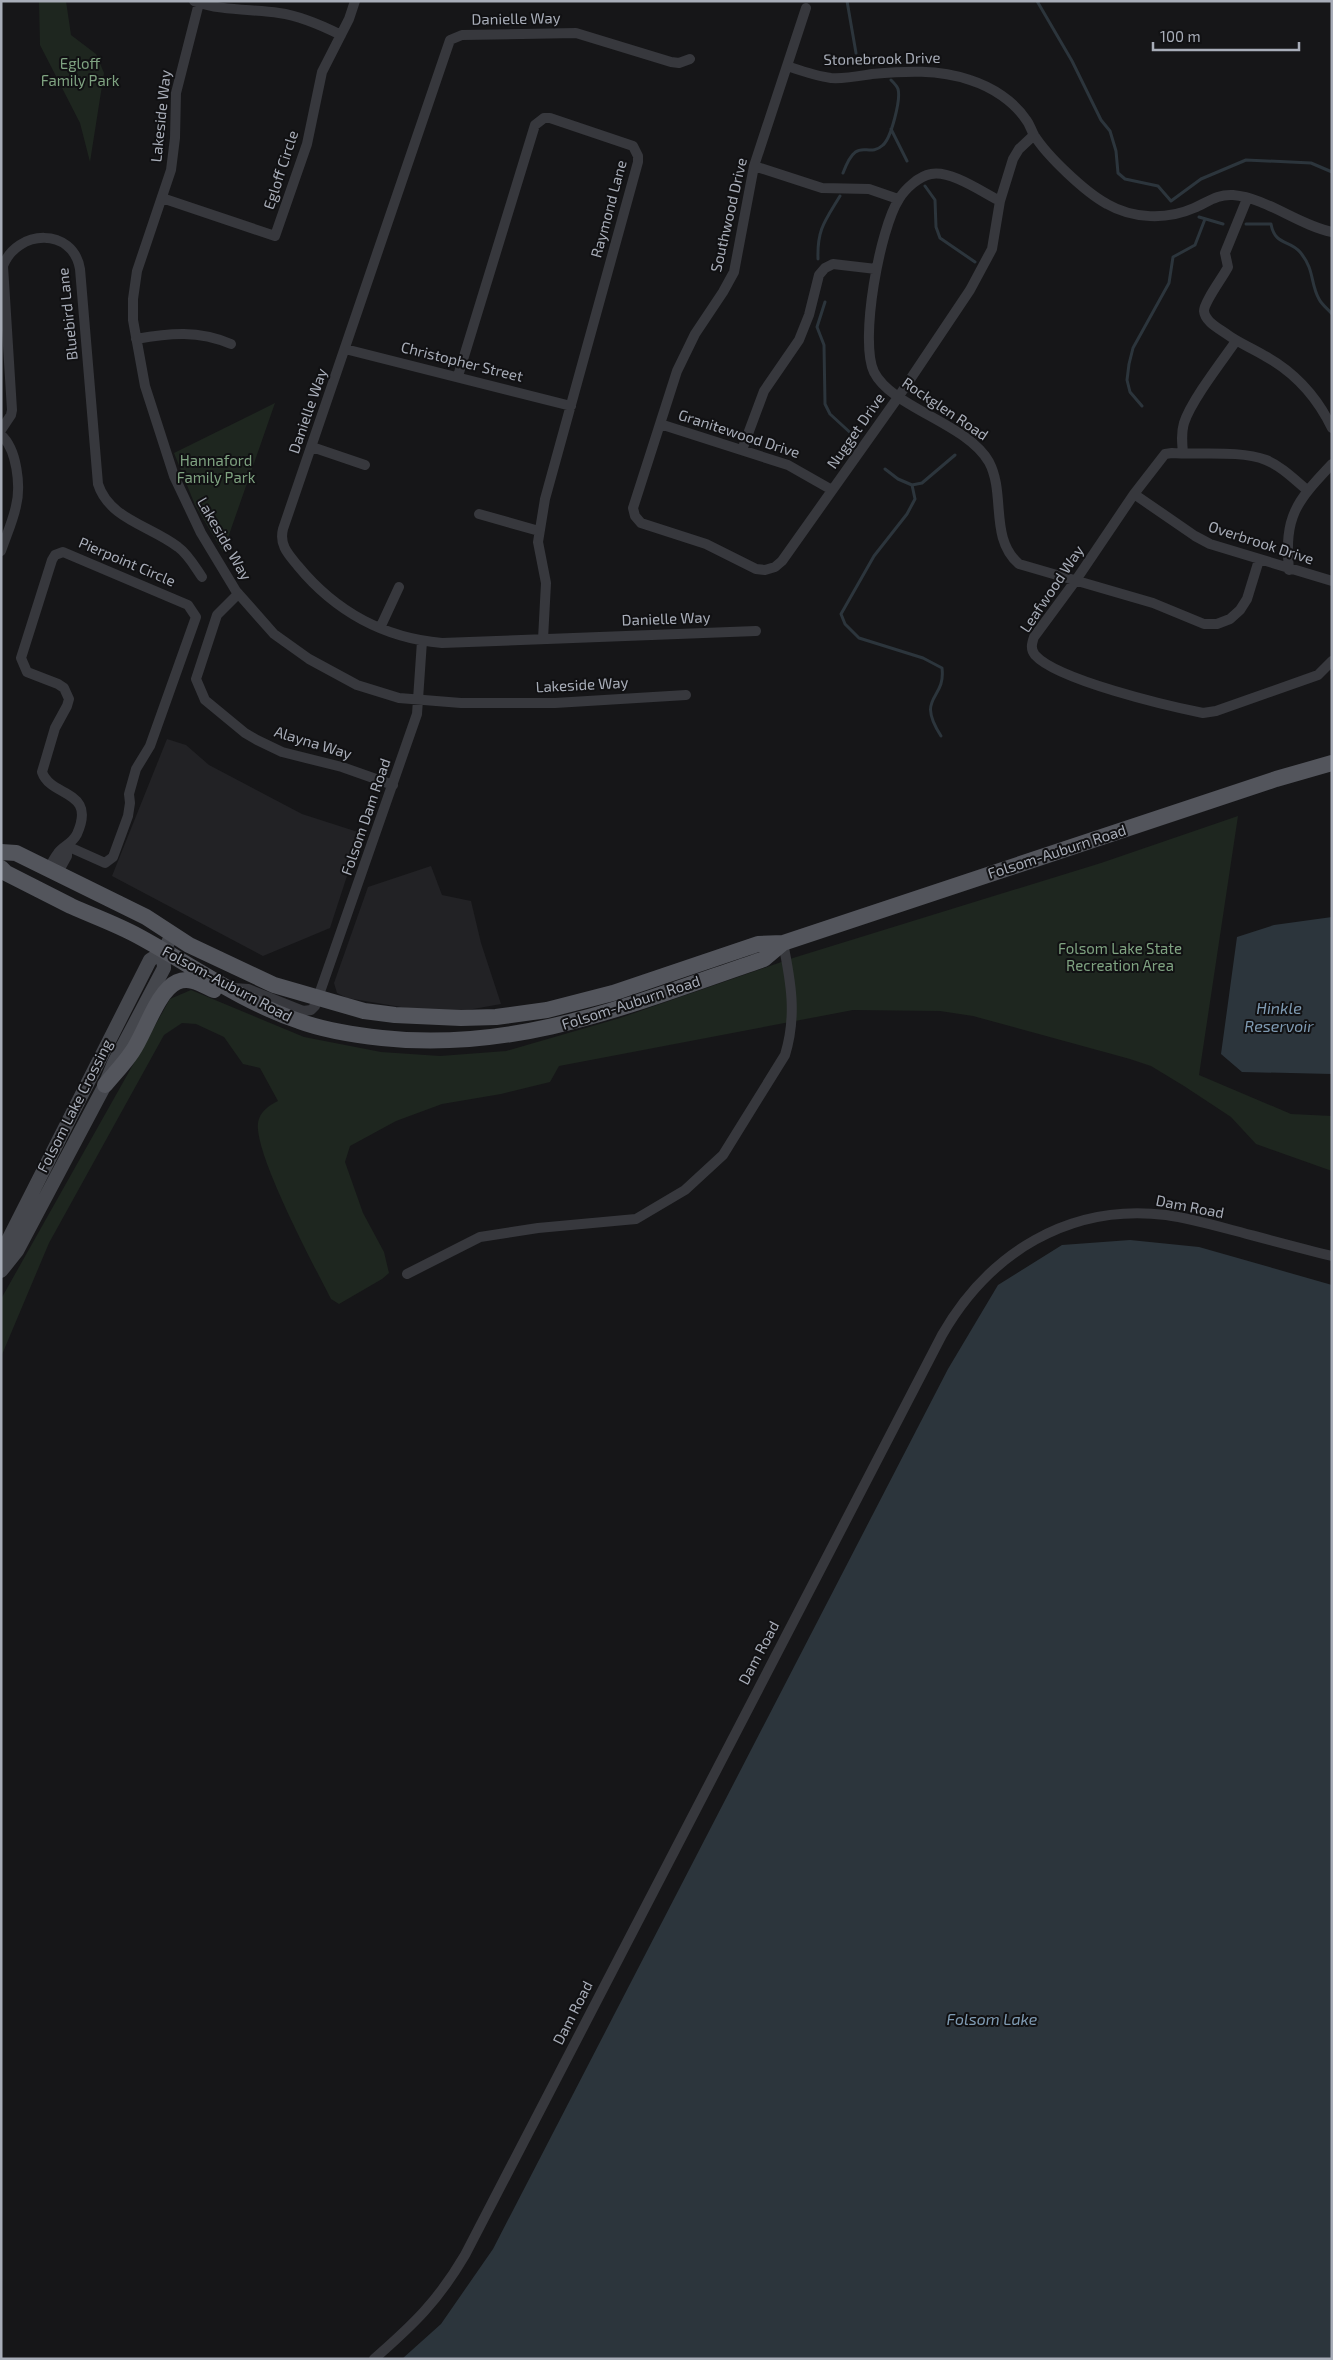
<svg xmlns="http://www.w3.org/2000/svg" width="1333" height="2360" font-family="'Exo 2',sans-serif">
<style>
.built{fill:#222225}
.green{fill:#1e261f}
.water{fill:#2c353c}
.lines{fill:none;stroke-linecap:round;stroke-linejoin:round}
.stream{stroke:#2c353c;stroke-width:3}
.minor{stroke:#37383d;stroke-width:10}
.secondary{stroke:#45474d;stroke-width:14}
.primary{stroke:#53555c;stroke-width:16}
.labels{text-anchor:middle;stroke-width:4;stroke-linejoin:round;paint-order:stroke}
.street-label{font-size:15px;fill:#a8adb8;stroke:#111113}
.park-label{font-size:15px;fill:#7fa381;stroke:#111113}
.water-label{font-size:16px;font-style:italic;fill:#7f9bb3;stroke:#111113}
</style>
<rect width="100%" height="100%" fill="#161618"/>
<path class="built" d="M167,739L186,745L209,765L302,814L361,833L330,928L263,956L112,876Z
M431,866L442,895L471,901L481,943L501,1004L462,1011L413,1009L347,998L337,993L334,983L368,887Z"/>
<path class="green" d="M39,1H66L71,35L96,54L104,73L90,162L80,123L40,45Z
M275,403L223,552L195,505L174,453Z
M1238,816L1199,1075L1291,1114L1332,1116V1171L1256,1144L1231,1117L1184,1086L1151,1066L1130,1059L973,1016L940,1011L853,1010L559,1066L550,1082L501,1094L442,1104L396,1121L350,1146L345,1162L363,1213L384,1252L389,1273L382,1279L339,1304L331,1299C317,1271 248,1144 259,1119C262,1110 270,1105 278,1101L260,1068L243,1064L224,1037L196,1024L182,1023L164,1035L49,1243L1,1357V1299L170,999L191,990L304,1037L381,1052L440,1056L506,1051L620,1018L793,958L1101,863Z"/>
<path class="water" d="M1332,917V1074L1242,1072L1221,1054L1237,937L1274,925Z
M1130,1240L1199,1247L1332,1285V2359H402L441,2324L493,2249L948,1369L998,1285L1062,1245Z"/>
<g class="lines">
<path class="stream" d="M847,1L856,53
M1037,1L1072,61L1101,120L1110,131L1116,151L1118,173L1125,179L1158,186L1171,201L1201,179L1246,160L1311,163L1332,172
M891,129L907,161
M843,173C858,133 867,160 883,145C891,138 901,100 898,89C897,86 894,83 891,80
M925,186L935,200L936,227L940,238L975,262
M1199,217L1223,224
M1246,224H1271C1275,246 1289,239 1300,252C1315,270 1310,283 1319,299C1322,305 1328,309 1332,314
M818,259C817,229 825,221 840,196
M825,302L817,327L824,345L825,404L830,414L855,437
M1142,406L1130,392L1127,380L1129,364L1133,348L1169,283L1173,257L1195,245L1205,219
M885,469L898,479L912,485L915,499L907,514L874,556L841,614L845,624L859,638L923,658L942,668C946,701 915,695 941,736
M912,485L922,483L955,455"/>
<path class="minor" d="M194,1C221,11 251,9 279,13C301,16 321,25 341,35
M199,3L176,93L175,138L171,170L137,271L133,299V320L145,386L174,476L201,533L236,591L274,634L309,659L357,685L399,698L461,703H555L686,695
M806,8L754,166L734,272L723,292L695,334L677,371L633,508L635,516L641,523L706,544L756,569L765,570L775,567L782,561L899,396L970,290L992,249L1000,201L1013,159L1019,149L1034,135
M690,59L679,63L671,62L576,33L462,35L450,40L283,529C279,545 288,554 298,566C335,611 384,638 442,643L756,631
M787,66C802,71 816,76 831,78C845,79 859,76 872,74C905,71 938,69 970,80C992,87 1014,101 1027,121C1030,125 1031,130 1034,135C1047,156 1085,192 1107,204C1133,219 1167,220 1194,208C1208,202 1217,194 1233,195C1267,198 1298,225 1332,232
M754,166L822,188L869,189L898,199
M162,198L275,236L307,144L322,72L349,19L355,1
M1247,199L1225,253L1228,267C1223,277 1204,302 1204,311C1205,322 1220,329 1228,335C1239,343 1252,348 1265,356C1294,372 1317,397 1332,428
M1000,201C982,192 951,170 931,174C919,176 905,189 899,199C880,228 859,341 874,372C892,408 967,423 989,462C1006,494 989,538 1019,564L1153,603L1204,624H1217L1230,619L1240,610L1247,599L1259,560
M136,339C170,333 198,330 231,344
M345,349L571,406
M458,376L535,125L544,118H550L633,146L638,156V162L545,499L538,542L546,583L543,639
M660,424L788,465L832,490
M1,430L11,415L12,410L3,266C17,229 73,227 80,269L98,484C109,519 151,526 178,547C188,554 195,567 202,577
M1,435C17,449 21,486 16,506C13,521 6,536 1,551
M312,447L365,465
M742,450L764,391L799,340L809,315L819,275L825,268L833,264L876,269
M1183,453C1182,443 1181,433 1184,423C1191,401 1222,361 1236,341
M1307,490C1294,479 1281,466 1266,460C1240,450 1200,455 1172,453L1165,454L1134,494L1076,580L1034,637C1032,643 1030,649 1035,655C1057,680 1168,706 1203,713L1216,711L1318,675L1332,661
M1134,494L1195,536L1210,544L1332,581
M479,514L539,531
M1289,570C1284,516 1296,502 1332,464
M238,594L217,615L196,679L205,700L245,733L257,740L282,752L342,767L393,785
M380,628L399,587
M48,870C51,864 54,858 58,853C63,846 72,844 77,834C97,789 51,798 42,772L55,728L67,706L69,699L64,688L58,684L27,672L21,658L52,560L55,555L63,552L188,605L196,617L150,746L136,769L129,794L130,803L128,816L113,857L105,863L67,846
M57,874L67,856V846
M234,988L248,989L303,1011L311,1010L315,1006L417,714L422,641
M407,1274L480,1237L538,1228L636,1219L685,1190L723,1155L785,1055C797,1016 791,982 783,943
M374,2359C414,2324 438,2301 465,2255L942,1335C989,1253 1069,1203 1166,1215C1188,1218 1210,1224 1232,1230C1266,1239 1299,1248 1332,1256"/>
<path class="secondary" d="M1,1254L150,960L163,952L172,935
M1,1271L17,1251L105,1085L114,1063L164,968L163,952"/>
<path class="primary" d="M1,852L16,853L146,917L189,945L274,985L364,1011L395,1015L461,1018L496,1017L547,1010L613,993L758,944L783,943L1276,779L1332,763
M1,868L6,873C28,884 49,895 71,906C93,916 116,924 138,936C190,964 242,1002 299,1021C326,1031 354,1035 382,1038C519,1053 637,1002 764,959L783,943
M105,1085C114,1074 124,1064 132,1052C145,1034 157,991 177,982C190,976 203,985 214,990"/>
</g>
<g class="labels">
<g class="street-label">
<text transform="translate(516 19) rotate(-1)" y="5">Danielle Way</text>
<text transform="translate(882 59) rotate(-1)" y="5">Stonebrook Drive</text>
<text transform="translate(161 116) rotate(-84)" y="5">Lakeside Way</text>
<text transform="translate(281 170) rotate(-72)" y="5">Egloff Circle</text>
<text transform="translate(609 209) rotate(-75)" y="5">Raymond Lane</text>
<text transform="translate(729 215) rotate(-77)" y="5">Southwood Drive</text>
<text transform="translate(68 314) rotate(-96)" y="5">Bluebird Lane</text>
<text transform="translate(462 362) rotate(14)" y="5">Christopher Street</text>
<text transform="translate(945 409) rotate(34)" y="5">Rockglen Road</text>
<text transform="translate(308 411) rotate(-71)" y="5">Danielle Way</text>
<text transform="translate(856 431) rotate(-55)" y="5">Nugget Drive</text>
<text transform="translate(739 434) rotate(18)" y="5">Granitewood Drive</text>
<text transform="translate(224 539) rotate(60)" y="5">Lakeside Way</text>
<text transform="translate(1261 543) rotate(18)" y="5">Overbrook Drive</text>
<text transform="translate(127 562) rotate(23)" y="5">Pierpoint Circle</text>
<text transform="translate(1052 589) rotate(-56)" y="5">Leafwood Way</text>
<text transform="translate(666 619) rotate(-2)" y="5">Danielle Way</text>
<text transform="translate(582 685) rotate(-3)" y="5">Lakeside Way</text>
<text transform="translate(313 743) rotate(17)" y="5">Alayna Way</text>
<text transform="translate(366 817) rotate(-71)" y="5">Folsom Dam Road</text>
<text transform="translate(1057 852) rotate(-18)" y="5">Folsom-Auburn Road</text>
<text transform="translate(227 984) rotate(28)" y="5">Folsom-Auburn Road</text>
<text transform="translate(631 1003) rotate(-18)" y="5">Folsom-Auburn Road</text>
<text transform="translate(75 1106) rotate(-63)" y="5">Folsom Lake Crossing</text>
<text transform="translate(1190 1207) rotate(11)" y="5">Dam Road</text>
<text transform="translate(759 1653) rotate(-62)" y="5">Dam Road</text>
<text transform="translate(573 2013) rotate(-63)" y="5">Dam Road</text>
</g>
<g class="park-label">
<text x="80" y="69">Egloff<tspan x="80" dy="17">Family Park</tspan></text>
<text x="216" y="466">Hannaford<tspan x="216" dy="17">Family Park</tspan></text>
<text x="1120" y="954">Folsom Lake State<tspan x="1120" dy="17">Recreation Area</tspan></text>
</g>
<g class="water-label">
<text x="1279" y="1014">Hinkle<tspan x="1279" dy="18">Reservoir</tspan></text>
<text x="992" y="2025">Folsom Lake</text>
</g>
</g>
<rect width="1333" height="2360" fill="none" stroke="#a8adb8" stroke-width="5"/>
<path d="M1153 42v8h146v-8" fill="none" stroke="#a8adb8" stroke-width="2.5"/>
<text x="1160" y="42" font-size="15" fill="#a8adb8" stroke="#111113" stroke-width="4" paint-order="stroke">100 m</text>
</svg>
